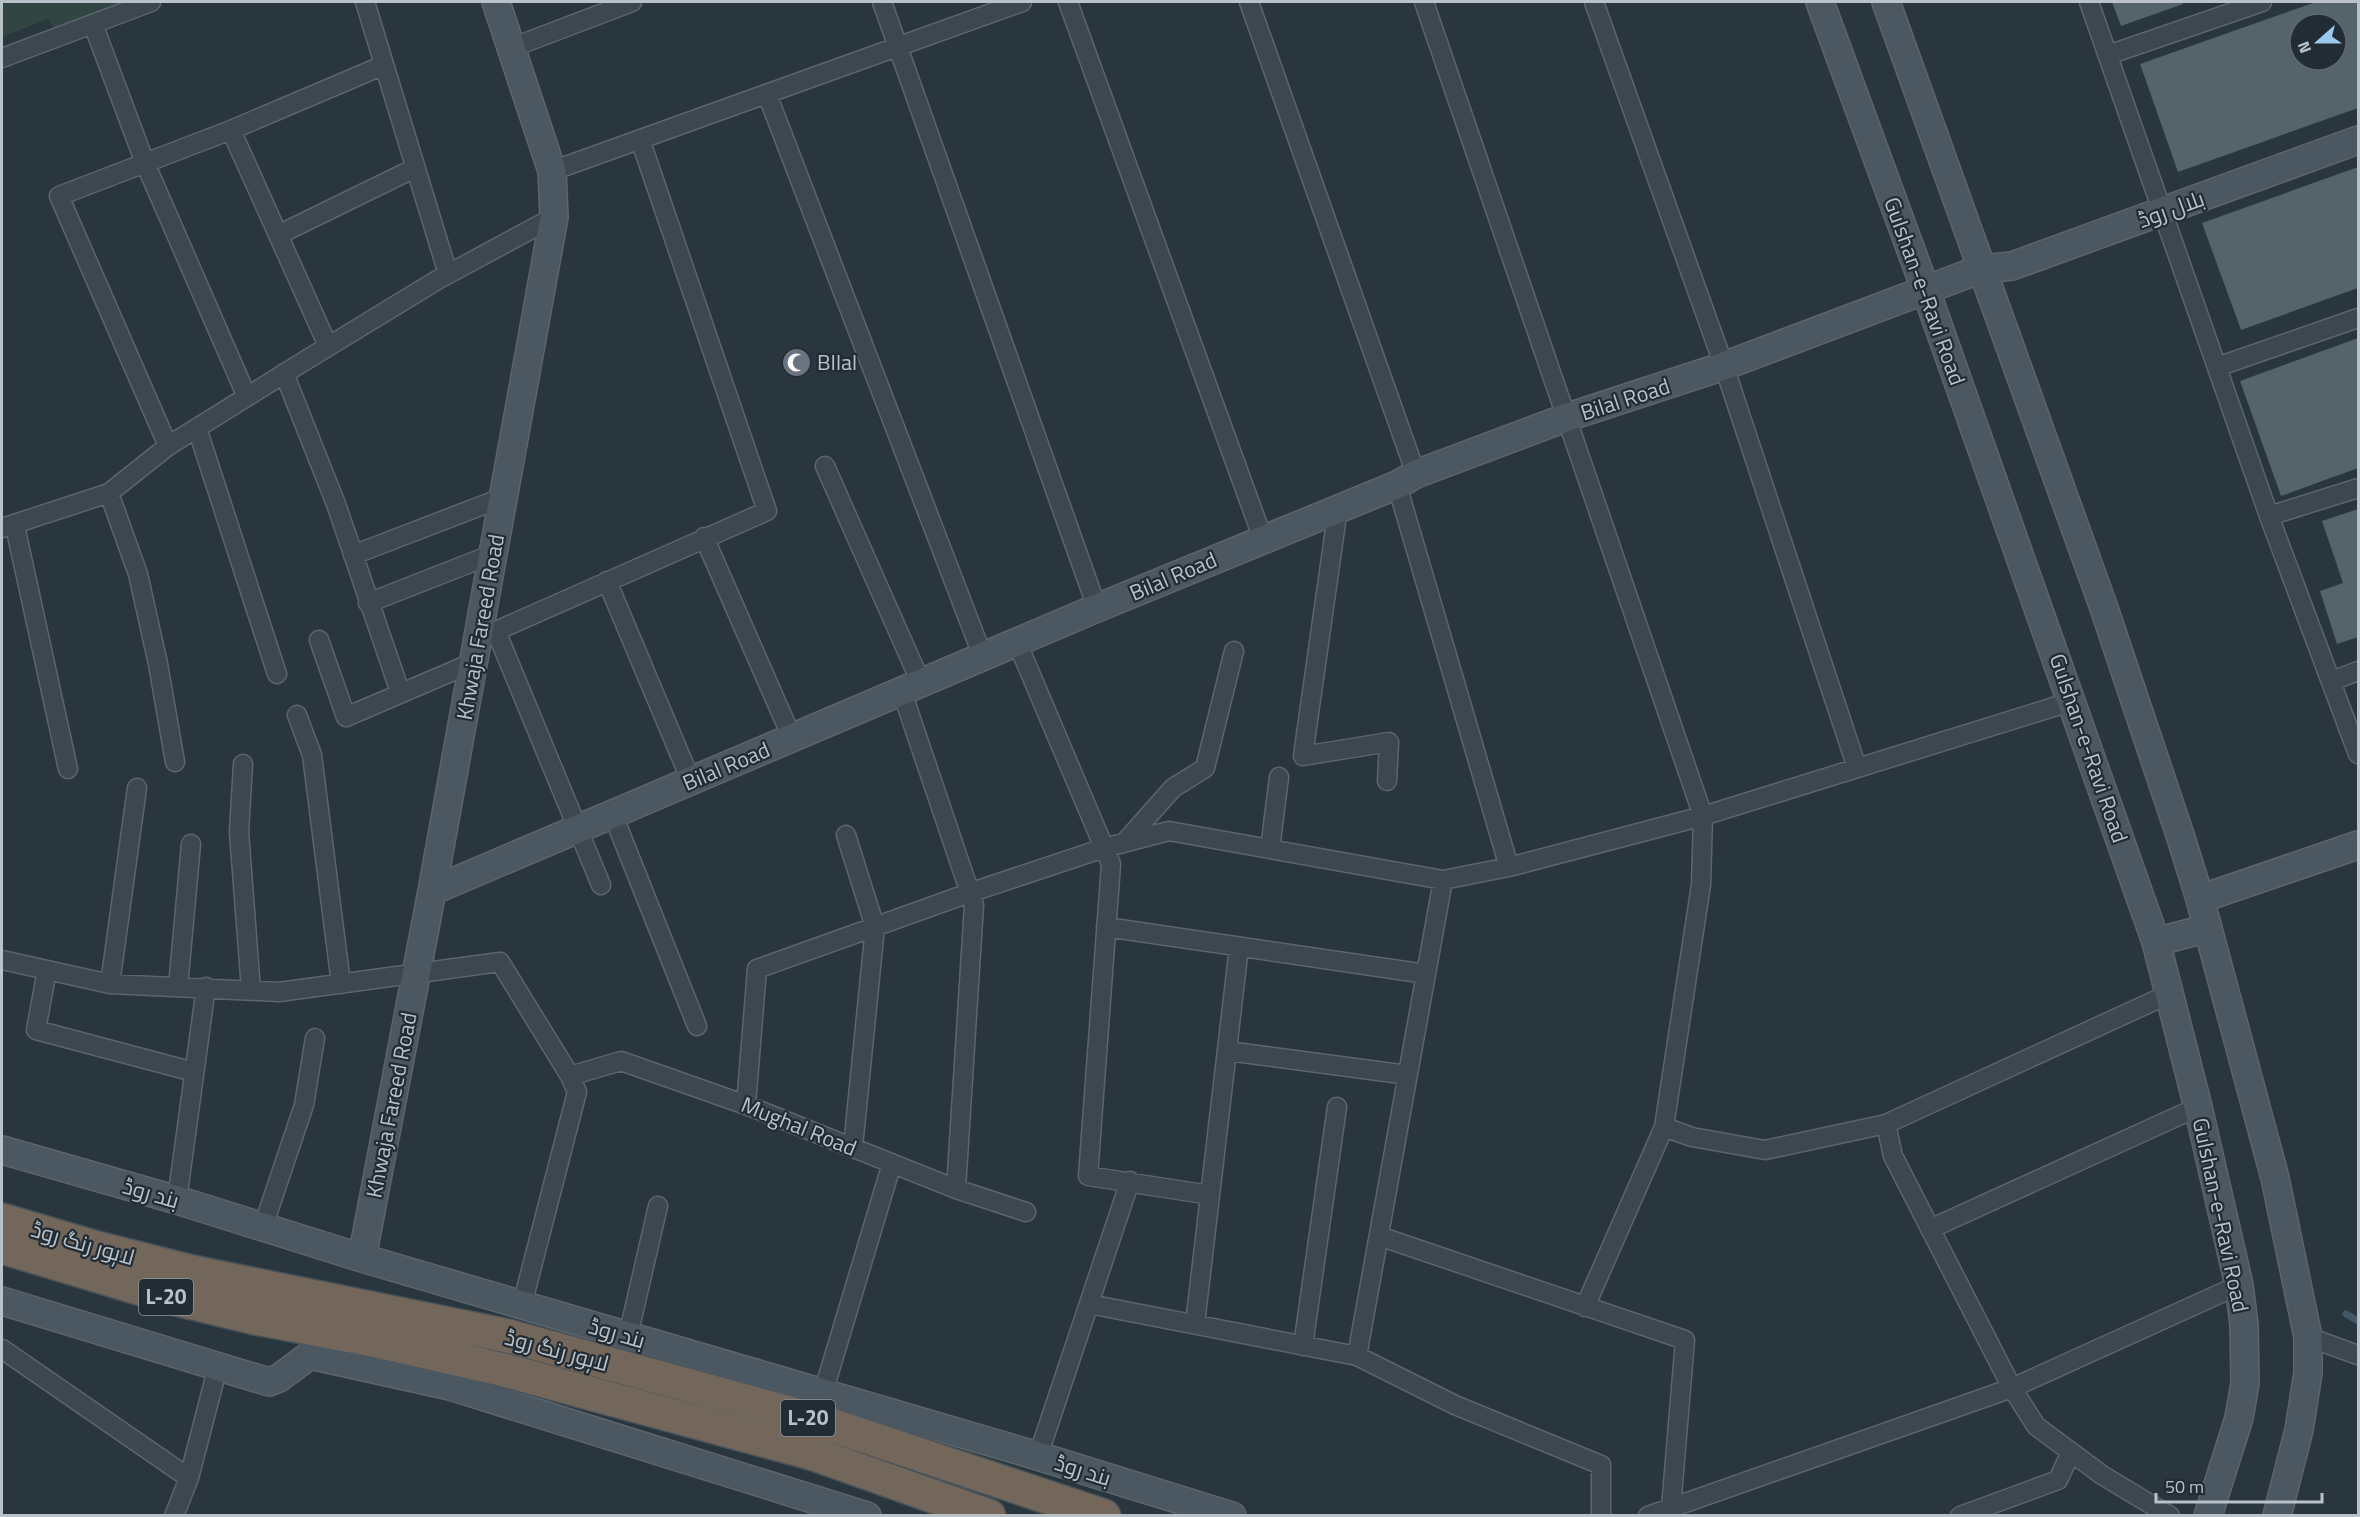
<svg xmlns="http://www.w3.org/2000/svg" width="2360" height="1517" font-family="'Titillium Web',Cairo,sans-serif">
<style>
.green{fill:#314642}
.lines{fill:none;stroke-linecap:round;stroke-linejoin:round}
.stream{stroke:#415765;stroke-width:7}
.building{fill:#55636b;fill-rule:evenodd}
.street-casing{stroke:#5b656c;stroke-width:21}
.secondary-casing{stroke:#5b656c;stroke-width:30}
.highway-casing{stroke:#485259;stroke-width:36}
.street{stroke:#3d474f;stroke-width:18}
.secondary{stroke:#4b5761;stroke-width:27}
.highway{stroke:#73665b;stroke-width:33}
.labels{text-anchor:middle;stroke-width:4.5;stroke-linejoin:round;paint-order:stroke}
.shield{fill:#222c34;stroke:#8c959c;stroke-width:1.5}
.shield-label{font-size:21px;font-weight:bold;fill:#b9c2c9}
.street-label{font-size:22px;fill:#b9c2c9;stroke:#222c34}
.poi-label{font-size:22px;fill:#b9c2c9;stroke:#222c34;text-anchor:start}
</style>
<rect width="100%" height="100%" fill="#29363e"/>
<path class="green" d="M2,2H125L59,35L48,19L2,37Z"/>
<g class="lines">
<path class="stream" d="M2346,1314L2358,1321"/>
</g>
<path class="building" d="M2112,2H2183V4L2121,26Z
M2316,2H2358V108L2178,172L2140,64ZM2300,24H2336V60H2300Z
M2358,167V288L2241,330L2202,223Z
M2358,338V468L2281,496L2240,381Z
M2358,509V637L2337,644L2320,591L2343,583L2322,521Z"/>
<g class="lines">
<defs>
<path id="street" d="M365,2L448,274
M882,2L1097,608
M1068,2L1263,539
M1249,2L1416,474
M1424,2L1703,816L1701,885L1664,1127L1692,1137L1765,1150L1886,1124L1893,1156L2012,1388L2036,1426L2102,1475L2170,1516
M1594,2L1724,366L1857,768
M2089,2L2269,516L2358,754
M93,24L145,163L247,397
M511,48L632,2
M2108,55L2262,2
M2,58L151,2
M767,94L983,657
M552,171L1022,2
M278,235L415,168
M328,346L231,130L384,65
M2217,367L2358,318
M284,373L336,504L400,692
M197,428L277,674
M168,446L59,196L231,130
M825,466L921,683
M1397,485L1509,867
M109,493L138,574L158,664L175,762
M1338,508L1303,756L1389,742L1387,781
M2269,516L2358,488
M15,526L68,769
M2,528L109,493L168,446L311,357L439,279L554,217
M704,537L792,738
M353,555L504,497
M607,581L691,781
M368,603L493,554
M496,631L601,885
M478,639L767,511L640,139
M319,640L346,717L474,662
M1017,642L1111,864L1088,1176L1210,1195
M2332,681L2358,671
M902,692L974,905L956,1189
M297,715L312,755L341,984
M243,764L239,832L251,990
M613,815L697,1026
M846,835L875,927L853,1147
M1125,842L1173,788L1205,768L1234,651
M1270,849L1279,777
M1106,927L1426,974
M2,960L110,984L279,992L500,962L570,1076L577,1092L522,1305
M47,970L36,1030L194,1072
M110,984L137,788
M178,987L191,844
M1227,1051L1408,1075
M570,1076L621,1061L746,1105L956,1189L1026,1212
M746,1105L757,969L969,893L1104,848L1169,831L1443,880L1509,867L1703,816L2073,701
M1886,1124L2169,994
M177,1200L206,987
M263,1227L304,1105L315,1038
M1930,1229L2198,1107
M1379,1236L1685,1340L1671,1508
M1089,1304L1357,1356L1455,1405L1601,1465V1516
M1585,1307L1664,1127
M1195,1324L1239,947
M628,1336L658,1206
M2308,1337L2358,1355
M1303,1346L1337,1107
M2,1349L189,1478L174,1516
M1357,1356L1443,880
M823,1393L892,1163
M1038,1456L1130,1181
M189,1478L218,1366
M1648,1516L2012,1388L2239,1285
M1960,1516L2058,1480L2071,1452"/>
<path id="secondary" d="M1820,2L1926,291L2156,942L2198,1107L2239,1285L2244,1325L2245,1383L2239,1418L2208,1516
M1886,2L2104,608L2181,838L2200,899L2275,1178L2308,1337V1373L2299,1430L2277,1516
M432,891L1097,608L1397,485L1416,474L1568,417L1724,366L1981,269L2012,266L2358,140
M2200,899L2358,845
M2156,942L2208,928
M2,1150L177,1200L362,1258L1038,1456L1232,1516
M362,1258L432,891L554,217L552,171L496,2
M2,1301L269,1382L279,1378L310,1355L450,1386L867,1516"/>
<path id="highway" d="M2,1220L97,1248L192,1272L508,1336L822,1422L1104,1516
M2,1247L168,1297L255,1318L373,1340L504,1370L811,1453L989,1516"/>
</defs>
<use href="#street" class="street-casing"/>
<use href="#secondary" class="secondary-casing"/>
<use href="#highway" class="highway-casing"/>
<use href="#street" class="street"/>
<use href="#secondary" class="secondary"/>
<use href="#highway" class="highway"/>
</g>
<defs>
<symbol id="mosque-disc" viewBox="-11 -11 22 22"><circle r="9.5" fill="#6b7280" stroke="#222c34"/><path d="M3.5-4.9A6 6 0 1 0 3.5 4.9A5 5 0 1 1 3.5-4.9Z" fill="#fff"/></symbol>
</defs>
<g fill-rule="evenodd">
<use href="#mosque-disc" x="780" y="346" width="33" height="33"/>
</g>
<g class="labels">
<g class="shield">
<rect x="139" y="1279" width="54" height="36" rx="4.5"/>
<rect x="781" y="1400" width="54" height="36" rx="4.5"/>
</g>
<g class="shield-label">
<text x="166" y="1304">L-20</text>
<text x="808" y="1425">L-20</text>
</g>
<g class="street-label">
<text transform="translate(2171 209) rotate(-20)" y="8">بلال روڈ</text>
<text transform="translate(1925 291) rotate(70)" y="8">Gulshan-e-Ravi Road</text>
<text transform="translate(1625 399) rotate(-18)" y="8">Bilal Road</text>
<text transform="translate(1173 576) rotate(-23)" y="8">Bilal Road</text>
<text transform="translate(480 627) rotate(-80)" y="8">Khwaja Fareed Road</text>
<text transform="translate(2089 748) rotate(71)" y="8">Gulshan-e-Ravi Road</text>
<text transform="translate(726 766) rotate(-23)" y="8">Bilal Road</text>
<text transform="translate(391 1105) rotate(-79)" y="8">Khwaja Fareed Road</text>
<text transform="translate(799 1126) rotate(22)" y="8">Mughal Road</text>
<text transform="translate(151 1193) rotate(16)" y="8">بند روڈ</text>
<text transform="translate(2221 1215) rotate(78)" y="8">Gulshan-e-Ravi Road</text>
<text transform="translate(83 1243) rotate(16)" y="8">لاہور رنگ روڈ</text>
<text transform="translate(617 1333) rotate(16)" y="8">بند روڈ</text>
<text transform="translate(557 1350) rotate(15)" y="8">لاہور رنگ روڈ</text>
<text transform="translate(1083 1470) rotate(17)" y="8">بند روڈ</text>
</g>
<g class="poi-label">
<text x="817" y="370">BIlal</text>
</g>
</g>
<rect width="2360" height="1517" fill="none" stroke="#b9c2c9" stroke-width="6"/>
<g transform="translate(2318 42) rotate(249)"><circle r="28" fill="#222c34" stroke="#5e6870" stroke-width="1.5"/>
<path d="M0-4.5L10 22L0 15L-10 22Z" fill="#9bc8ec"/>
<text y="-9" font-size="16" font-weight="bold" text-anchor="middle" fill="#b9c2c9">N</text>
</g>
<path d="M2156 1493v9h166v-9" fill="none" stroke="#b9c2c9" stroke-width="3"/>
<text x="2165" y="1493" font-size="18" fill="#b9c2c9" stroke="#222c34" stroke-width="4.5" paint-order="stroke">50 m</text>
</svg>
